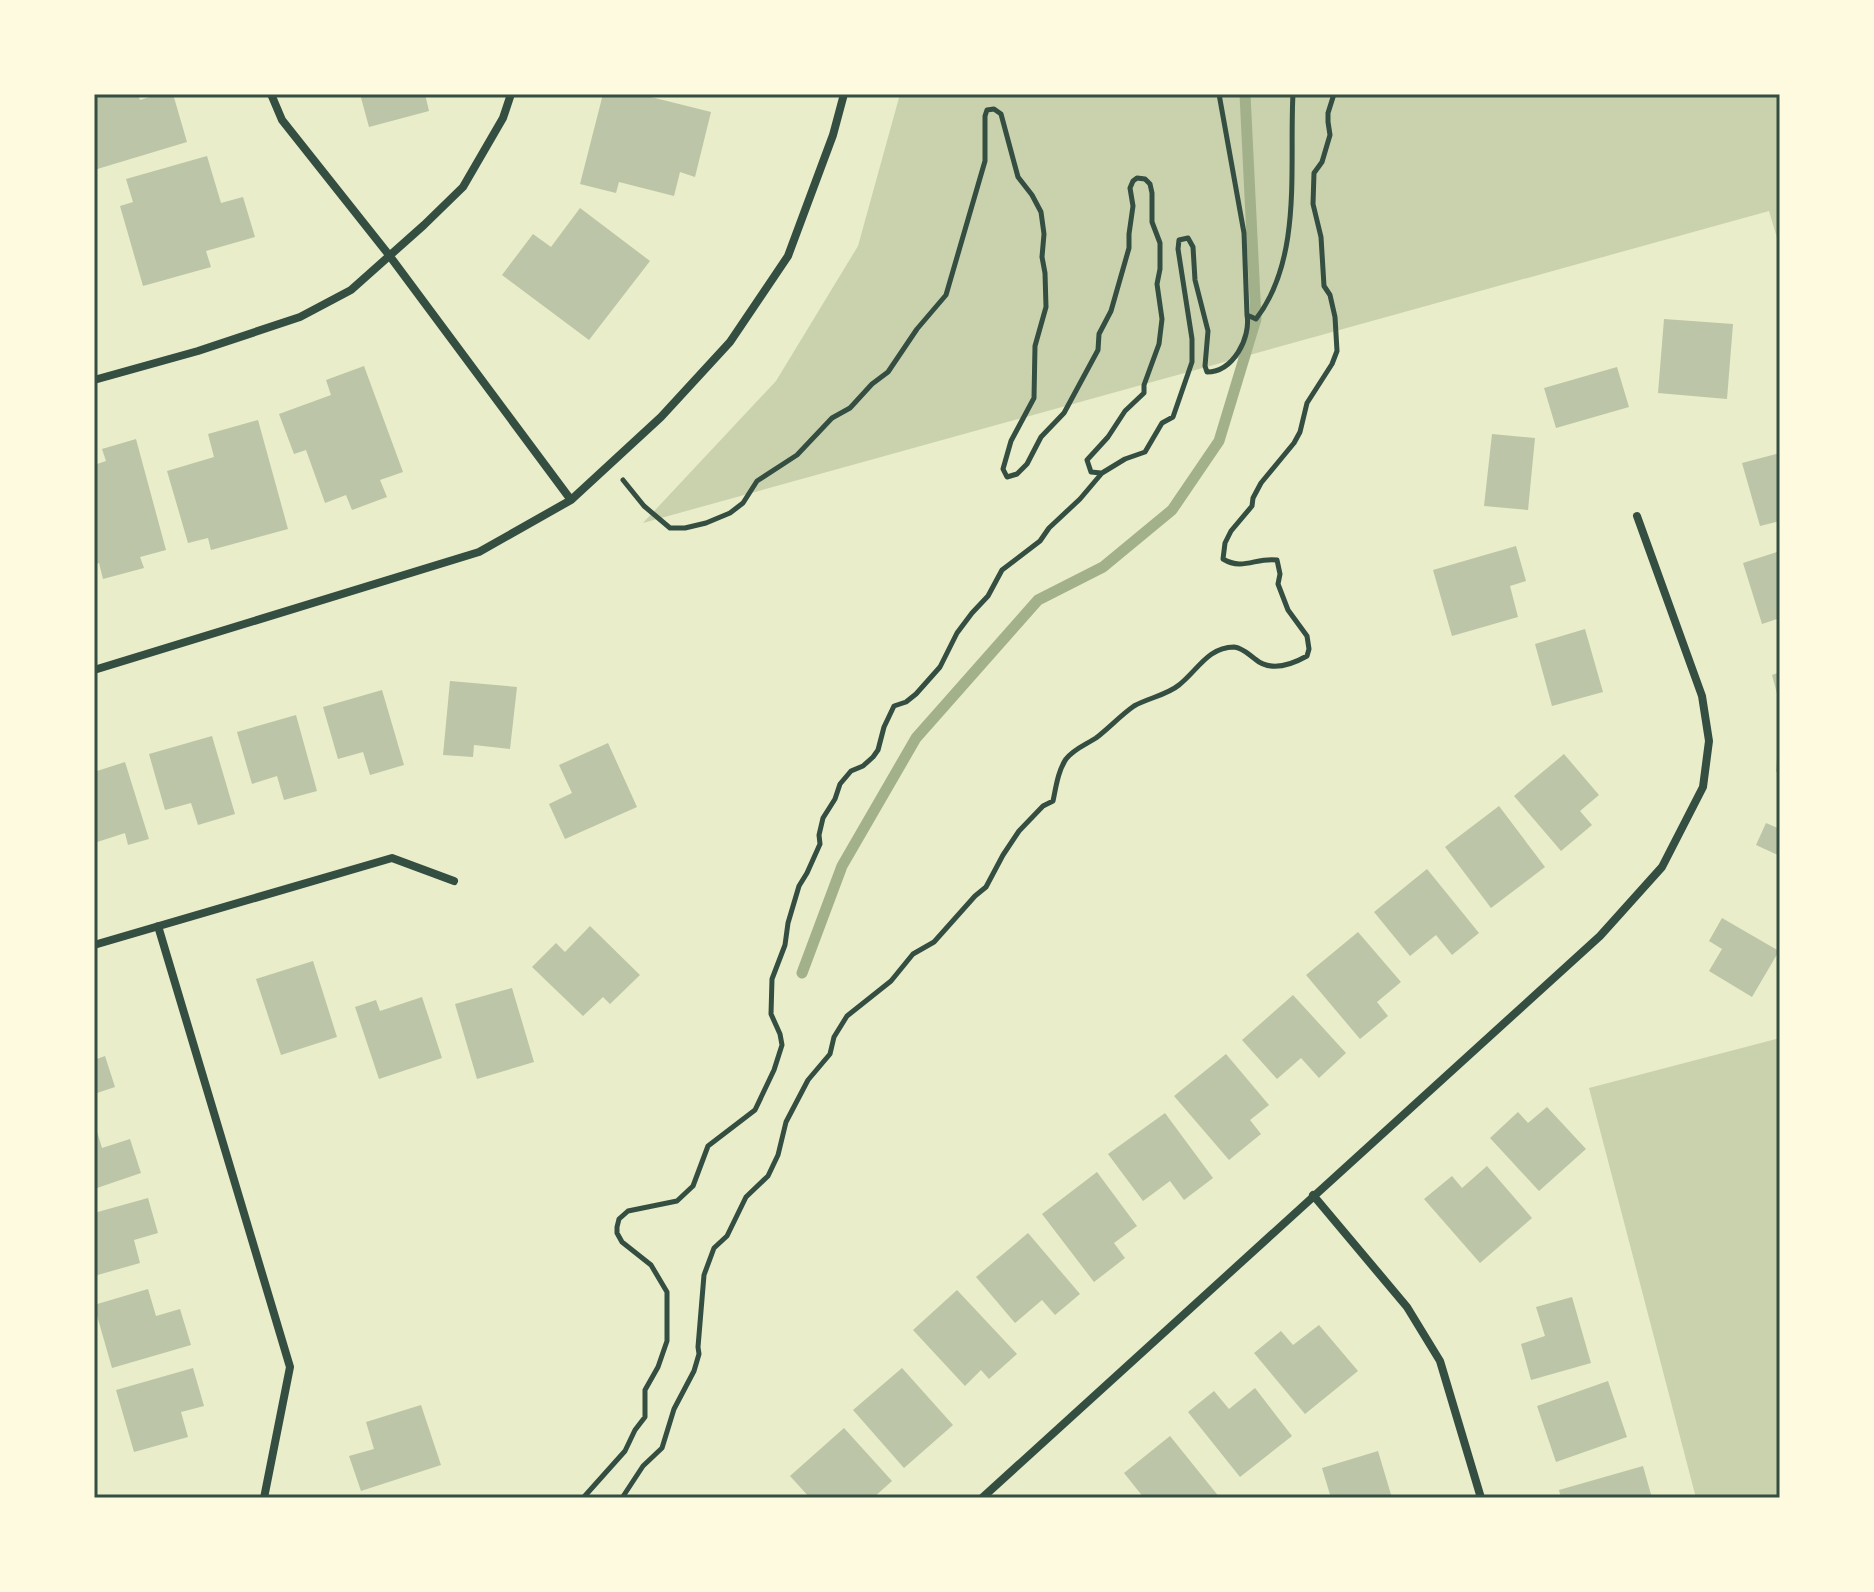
<svg xmlns="http://www.w3.org/2000/svg" width="1874" height="1592" font-family="Jost,sans-serif">
<style>
.green{fill:#cad2ad}
.lines{fill:none;stroke-linecap:round;stroke-linejoin:round}
.stream{stroke:#a3b18a;stroke-width:11}
.building{fill:#bcc5a7}
.path{stroke:#344e41;stroke-width:5}
.minor{stroke:#344e41;stroke-width:8}
.neatline{fill:none;stroke:#344e41;stroke-width:3}
</style>
<rect width="100%" height="100%" fill="#e9edc9"/>
<path class="green" d="M900,94H1780V248L1769,211L643,523L776,381L858,246Z
M1780,1038V1498H1696L1589,1088Z"/>
<g class="lines">
<path class="stream" d="M802,973L842,866L916,738L1038,600L1103,567L1172,510L1219,441L1256,319L1245,94"/>
</g>
<path class="building" d="M94,94H138L140,100L159,94H173L187,142L94,170Z
M360,94H425L429,111L369,127Z
M603,94H639L711,112L695,177L680,172L674,196L619,182L616,193L580,184Z
M207,156L221,203L243,197L255,237L206,251L211,267L143,286L120,206L133,202L126,179Z
M580,208L650,261L589,340L502,275L533,234L551,247Z
M1664,319L1733,324L1727,399L1658,393Z
M364,366L403,472L380,480L387,497L352,510L346,495L325,503L306,450L294,454L279,414L331,395L326,380Z
M1617,367L1629,407L1556,428L1544,388Z
M258,420L288,529L211,550L208,538L188,543L167,471L214,457L208,434Z
M1492,434L1535,438L1528,510L1484,506Z
M136,439L166,550L140,557L144,568L103,579L99,563L94,565V465L106,461L102,449Z
M1780,453V521L1760,526L1742,463Z
M1516,546L1526,581L1510,586L1518,617L1452,636L1433,570Z
M1780,551V618L1762,624L1743,563Z
M1585,629L1603,692L1552,706L1535,644Z
M1780,672V700L1779,701L1772,675Z
M450,681L517,687L510,749L474,745L473,757L443,755Z
M382,690L404,765L370,775L363,752L338,759L323,707Z
M296,715L317,791L284,800L277,776L252,784L237,732Z
M212,736L235,814L198,825L191,803L165,810L149,754Z
M608,743L637,807L565,839L549,804L572,793L559,765Z
M1778,744H1780V772H1776Z
M1564,754L1599,795L1580,811L1592,825L1561,851L1514,796Z
M125,762L149,839L128,845L125,833L94,843V772Z
M1499,806L1545,867L1491,908L1445,847Z
M1766,823L1780,829V856L1756,845Z
M1427,869L1479,933L1452,955L1436,935L1410,956L1374,912Z
M1722,918L1779,951L1752,997L1709,971L1722,949L1709,941Z
M590,926L640,975L610,1004L603,997L583,1016L532,967L556,943L565,952Z
M1358,932L1401,982L1377,1002L1388,1016L1360,1039L1306,975Z
M313,961L337,1037L281,1055L256,979Z
M512,988L534,1062L477,1079L455,1004Z
M1293,995L1346,1053L1319,1078L1301,1058L1277,1079L1242,1040Z
M422,997L442,1058L379,1079L355,1007L376,1000L380,1011Z
M1226,1054L1269,1105L1250,1120L1261,1134L1229,1160L1174,1096Z
M105,1056L115,1087L94,1094V1060Z
M1547,1107L1586,1149L1539,1191L1490,1138L1518,1112L1528,1123Z
M1165,1113L1213,1178L1184,1200L1170,1181L1143,1201L1108,1154Z
M95,1125L102,1148L130,1139L141,1173L94,1189Z
M1487,1166L1532,1218L1480,1263L1424,1199L1452,1176L1462,1188Z
M1097,1172L1137,1226L1114,1243L1125,1258L1094,1282L1042,1214Z
M148,1198L158,1233L134,1240L140,1263L94,1276V1213Z
M1028,1233L1080,1294L1055,1315L1042,1300L1015,1323L976,1277Z
M148,1289L156,1316L180,1309L191,1345L112,1368L94,1305Z
M957,1290L1017,1354L989,1379L981,1370L965,1386L913,1330Z
M1572,1297L1591,1363L1531,1380L1521,1344L1545,1336L1536,1307Z
M1319,1325L1358,1371L1305,1414L1254,1353L1281,1331L1293,1345Z
M193,1368L204,1406L181,1412L188,1437L134,1452L116,1390Z
M902,1368L953,1425L904,1468L853,1410Z
M1608,1381L1627,1437L1556,1462L1537,1406Z
M1255,1388L1292,1436L1240,1477L1188,1412L1214,1391L1229,1409Z
M421,1405L441,1465L361,1491L349,1456L374,1449L366,1422Z
M844,1428L892,1481L873,1498H810L790,1476Z
M1170,1436L1220,1498H1144L1124,1473Z
M1378,1451L1392,1498H1331L1322,1468Z
M1643,1466L1652,1498H1561L1559,1490Z"/>
<g class="lines">
<path class="path" d="M1219,94L1244,233L1247,315L1256,319C1303,258 1289,166 1293,94
M623,480L644,506L670,528H685L706,523L730,513L743,503L757,481L797,455L832,418L850,408L872,384L888,372L917,329L946,295L985,161V116L987,110L994,109L1001,114L1018,177L1032,195L1041,212L1044,234L1042,257L1045,273L1046,307L1035,346L1034,398L1011,441L1003,469L1007,477L1017,474L1027,464L1041,437L1064,413L1098,350L1099,334L1111,311L1129,248V234L1133,206L1130,188L1133,181L1137,178L1145,179L1150,184L1152,193V222L1160,243V269L1157,284L1162,319L1159,344L1144,385V393L1125,411L1108,437L1087,460L1091,472L1101,473
M583,1498L625,1451L635,1430L645,1417V1390L658,1367L667,1341V1292L651,1265L622,1242L617,1233V1227L619,1219L628,1211L677,1201L693,1186L708,1146L755,1110L774,1070L782,1045L780,1034L771,1014L772,979L785,945L788,923L799,886L807,873L820,844L819,835L823,818L835,799L840,784L851,771L863,766L873,757L878,750L884,727L894,706L906,702L916,694L940,667L957,633L972,613L988,596L1002,570L1040,541L1049,528L1080,499L1102,473L1125,459L1145,452L1162,423L1173,417L1192,362V339L1178,249L1179,240L1188,238L1193,247L1195,280L1208,331L1205,366L1207,372C1233,372 1251,338 1247,315
M622,1498L643,1466L662,1448L674,1409L694,1371L699,1354L698,1347L704,1275L714,1248L727,1236L746,1197L768,1176L778,1155L786,1122L808,1080L830,1054L834,1037L847,1016L891,981L913,954L934,942L975,896L986,887L1003,855L1019,831L1043,806L1053,801C1056,787 1058,771 1066,759C1074,749 1085,745 1096,738C1109,728 1121,715 1134,706C1148,698 1167,695 1179,685C1197,671 1208,647 1234,647C1243,648 1248,654 1255,659C1270,672 1291,665 1307,656L1309,649L1307,636L1288,610L1278,584L1280,574L1277,560C1256,557 1243,571 1223,559L1225,543L1231,531L1252,506L1253,498L1261,483L1294,443L1300,432L1307,403L1332,364L1337,351L1335,317L1330,295L1324,286L1321,237L1313,204L1314,173L1322,162L1330,135L1328,122V113L1334,94"/>
<path class="minor" d="M271,94L282,120L389,255L571,500
M94,380L198,351L300,317L351,290L424,225L463,187L503,118L511,94
M94,670L479,552L571,500L661,417L730,342L788,256L833,135L844,94
M158,926L290,1367L264,1498
M94,945L392,858L454,881
M1313,1195L1407,1307L1440,1361L1481,1498
M982,1498L1600,936L1662,867L1703,787L1709,741L1702,696L1637,516"/>
</g>
<rect width="1874" height="1592" fill="none" stroke="#fefae0" stroke-width="192"/>
<rect x="96" y="96" width="1682" height="1400" class="neatline"/>
</svg>
